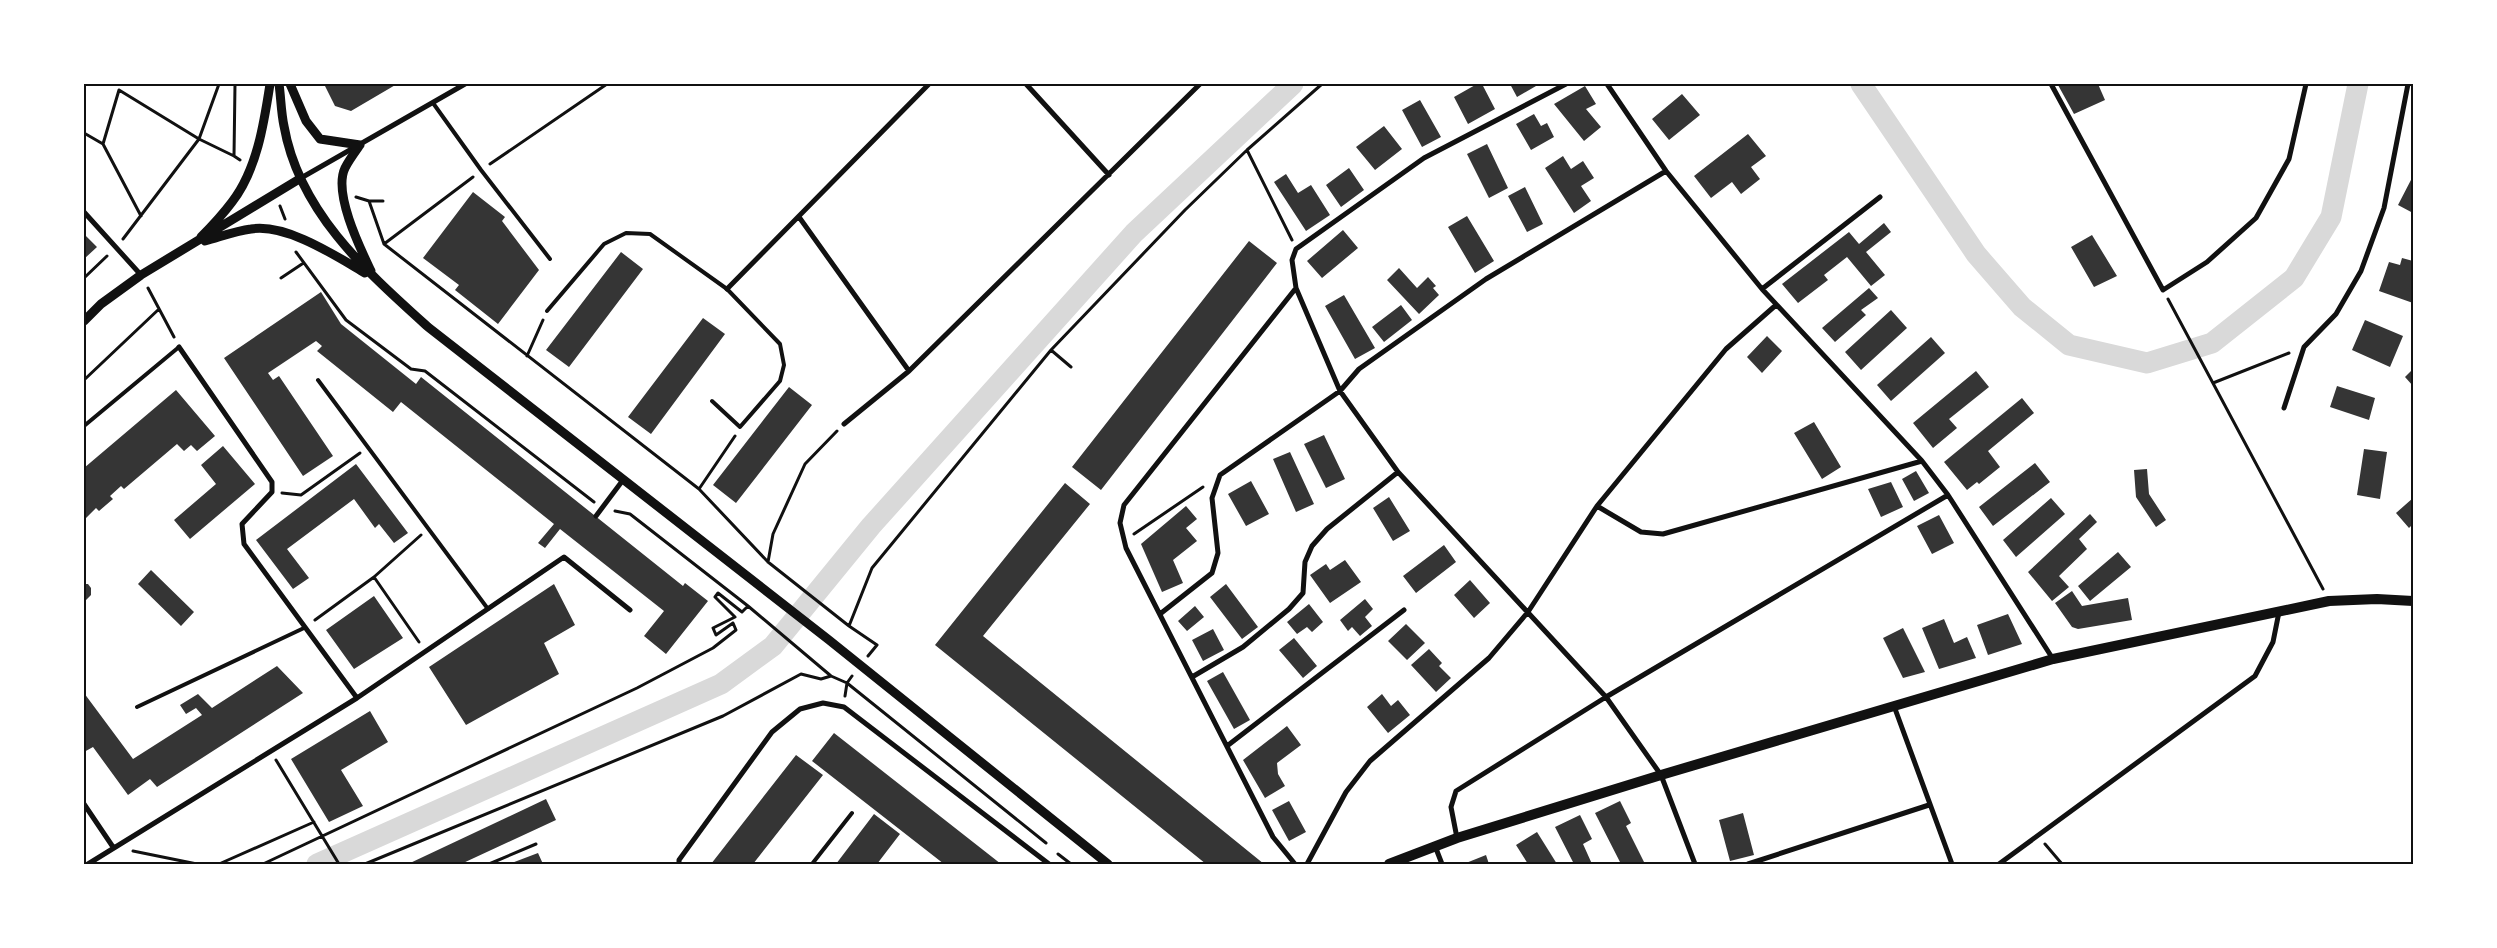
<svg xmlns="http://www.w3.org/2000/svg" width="2497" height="948" font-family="'Roboto Serif',serif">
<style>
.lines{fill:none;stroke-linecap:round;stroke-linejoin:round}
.canal{stroke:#d9d9d9;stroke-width:21}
.building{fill:#353535}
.path{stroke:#111;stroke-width:3}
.service{stroke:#111;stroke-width:4}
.minor{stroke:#111;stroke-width:5}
.tertiary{stroke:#111;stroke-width:9}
.secondary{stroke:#111;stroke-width:10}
.neatline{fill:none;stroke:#111;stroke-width:2}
</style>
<rect width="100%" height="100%" fill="#fff"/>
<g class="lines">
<path class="canal" d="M1861,84L1976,254L2022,307L2069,345L2147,363L2212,343L2294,278L2331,217L2358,84
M317,864L721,684L773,646L871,526L1134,233L1293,84"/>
</g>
<path class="building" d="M324,84H397L351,111L335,106Z
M1477,84H1482L1495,109L1468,124L1454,97Z
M1510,84H1535L1536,86L1517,97Z
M2059,84H2098L2105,100L2074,114L2058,85Z
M1585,86L1596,104L1586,109L1601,127L1584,141L1554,104Z
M1682,94L1700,115L1669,140L1652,119Z
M1420,100L1441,137L1422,147L1402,110Z
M1534,114L1541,126L1547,123L1554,137L1531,150L1516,124Z
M1384,126L1402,149L1375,170L1356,147Z
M1748,134L1766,156L1751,167L1760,179L1741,194L1732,182L1711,198L1694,176Z
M1487,144L1508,188L1489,198L1467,154Z
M1563,156L1571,169L1583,161L1594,178L1581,186L1591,201L1574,213L1545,168Z
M1349,168L1364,190L1341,207L1326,185Z
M1286,174L1298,193L1311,185L1330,215L1306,231L1274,182Z
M2413,176V213L2398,205Z
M1525,187L1543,224L1527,232L1508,196Z
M473,192L505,217L502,221L539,270L498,324L455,290L459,285L423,258Z
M1467,216L1494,261L1475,273L1448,227Z
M1884,223L1891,232L1866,252L1885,275L1871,286L1847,257L1824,275L1828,280L1798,303L1782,284L1849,232L1859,244Z
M1343,230L1358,248L1322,278L1307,261Z
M84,234L97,247L84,259Z
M2092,235L2117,276L2094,287L2071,247Z
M1249,241L1277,263L1101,490L1072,467Z
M621,252L643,269L569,367L546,350Z
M2402,258L2413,261V303L2379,291L2389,262L2400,265Z
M1399,268L1417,288L1428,277L1436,286L1433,288L1439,295L1419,314L1387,280Z
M1869,288L1878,298L1861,310L1866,315L1835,342L1822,328Z
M321,292L341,324L416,384L421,377L683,586L685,583L708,601L666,654L644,636L664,611L560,529L545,548L538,543L554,524L401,402L393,412L317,351L322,346L316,341L268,373L273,380L279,376L333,456L303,476L224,358Z
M1344,295L1375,348L1355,359L1325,306Z
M1401,305L1412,320L1384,342L1372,327Z
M1891,310L1907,328L1861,370L1845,352Z
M703,318L725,334L651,434L628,417Z
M2365,320L2403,336L2390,367L2352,350Z
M1767,336L1782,351L1762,373L1747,357Z
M1931,337L1945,353L1891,401L1877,385Z
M2413,369V386L2405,377Z
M1976,371L1989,387L1949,419L1957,428L1933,448L1913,423Z
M2337,386L2375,398L2369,420L2330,407Z
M789,387L812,405L736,503L713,485Z
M176,390L215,436L197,451L191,445L184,451L177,444L124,489L121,486L110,496L113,499L99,511L96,508L84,520V468Z
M2022,398L2034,413L1988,451L2000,467L1979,484L1977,482L1967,490L1944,462Z
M1814,422L1841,467L1822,479L1794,433Z
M1324,435L1345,479L1326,488L1304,444Z
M223,446L255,484L190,539L174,520L216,484L201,465Z
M2364,449L2387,452L2380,499L2357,495Z
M1290,452L1314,504L1296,512L1273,459Z
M2035,463L2050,482L1993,526L1979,507Z
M356,464L408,533L394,543L379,524L375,528L354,499L287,549L309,578L293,589L256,540Z
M2147,469L2149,494L2166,520L2156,527L2136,497L2134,470Z
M1916,471L1929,493L1914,501L1902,479Z
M1251,481L1269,514L1246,526L1228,494Z
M1891,482L1903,507L1881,517L1868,489Z
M1065,483L1090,504L983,636L1264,864H1206L935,645Z
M1389,497L1410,531L1393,541L1373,508Z
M2051,498L2065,514L2016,557L2003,540Z
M2413,498V524L2409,528L2396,513Z
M1186,506L1197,519L1186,528L1197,541L1173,560L1183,583L1162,592L1141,544Z
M2090,514L2097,522L2079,539L2087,549L2059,576L2069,587L2052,601L2028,572Z
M1939,515L1954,543L1932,554L1917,526Z
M1444,545L1456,562L1416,593L1403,576Z
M2118,552L2131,567L2090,601L2078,586Z
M1345,560L1361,582L1330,603L1310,575L1326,564L1330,570Z
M151,570L194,612L181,626L138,584Z
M1470,580L1490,603L1474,618L1454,595Z
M84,584H88L91,588V595L84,602Z
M554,584L575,625L544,643L559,674L466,725L429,667Z
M1226,584L1258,627L1242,639L1210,597Z
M2072,591L2082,606L2128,598L2132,620L2078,629L2072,627L2055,603Z
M374,596L403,638L354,669L326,630Z
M1365,599L1373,609L1365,617L1372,626L1360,636L1352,627L1348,631L1340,620Z
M1309,604L1323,622L1312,632L1307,627L1297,634L1287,622Z
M1195,606L1204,617L1187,631L1178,621Z
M2008,614L2022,644L1988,655L1977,625Z
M1944,619L1954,643L1967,637L1976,658L1939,669L1922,628Z
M1406,624L1425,643L1407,660L1388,641Z
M1903,628L1925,672L1903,678L1883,638Z
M1213,629L1224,650L1203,661L1192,640Z
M1294,638L1317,666L1303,678L1279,650Z
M1429,649L1442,663L1439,666L1451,678L1436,692L1411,665Z
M277,666L303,693L157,787L150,779L128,795L93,747L84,752V693L133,759L202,715L196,708L186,714L180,705L198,694L212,708Z
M1223,672L1250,720L1234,729L1207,681Z
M1382,694L1391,706L1398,700L1410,715L1388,733L1367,707Z
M370,711L388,742L341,770L363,806L329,822L291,759Z
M1287,726L1301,745L1277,763L1278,774L1285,786L1265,798L1243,760Z
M834,733L1001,864H944L812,761Z
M796,755L823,775L753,864H711Z
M546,799L556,820L461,864H408Z
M1289,801L1306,832L1289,841L1272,810Z
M1620,801L1631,823L1626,826L1645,864H1621L1595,813Z
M1743,813L1754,855L1730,861L1719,820Z
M874,814L900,834L877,864H836Z
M1580,815L1592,839L1583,844L1592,864H1574L1555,827Z
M1537,832L1557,864H1528L1516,845Z
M538,853L543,864H509Z
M1486,855L1489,864H1466V863Z"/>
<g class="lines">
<path class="path" d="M235,84L234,156L240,160
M84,133L103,144L141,216
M103,144L119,90L199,139L234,156
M1247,150L1292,240
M490,164L607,84
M356,197L369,201H383
M369,201L384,244L699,489L768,562L849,626
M280,206L285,219
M123,239L199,139L219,84
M384,244L473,177
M296,252L346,320L411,369L425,371L594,502
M84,278L107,256
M281,278L302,264
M148,288L174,337
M2168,299L2323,589
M1051,350L1071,367
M527,356L543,320
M84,380L159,309
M2213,383L2289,353
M699,489L735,436
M282,493L301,495L360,453
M615,511L630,514L748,606L831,676L847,683L1046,843
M1134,534L1203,487
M768,562L773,534L805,464L837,431
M374,577L419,642
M315,620L374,577L421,535
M868,656L877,645L849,626L872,568L1051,350L1185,210L1247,150L1322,84
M845,696L847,683L852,676
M276,760L339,864
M2045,844L2062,864
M133,851L197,864
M1058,854L1071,864
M219,864L314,822
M263,864L637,688L713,648L736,630L733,623L716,635L713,628L735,617L715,597L718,593L742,612L748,606
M365,864L723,716L801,674L821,679L831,676
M489,864L536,844"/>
<path class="service" d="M433,103L481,170L550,259
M547,311L604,244L626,233L650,234L727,289L780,344L784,365L780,381L740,427L712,401
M318,380L488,609
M84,426L179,347
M137,707L304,628
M812,864L852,813"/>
<path class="minor" d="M1026,84L1109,175
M1566,84L1424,158L1296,249L1292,260L1296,288L1340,391L1398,472L1606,697L1661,775L1695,864
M1607,84L1666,171L1762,289L1922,461L1948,495L2053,659
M2051,84L2163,290L2207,262L2256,218L2289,159L2306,84
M301,178L465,84
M84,212L141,275
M799,217L909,371
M727,289L929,84
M1762,289L1880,197
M179,347L272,482V492L242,524L244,544L357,698
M2284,408L2304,347L2336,314L2361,271L2384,208L2408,84
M844,424L909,371L1200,84
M1597,506L1641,532L1663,534L1922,461
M596,516L623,480
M1160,614L1212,573L1218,553L1212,498L1220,475L1340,391L1359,369L1486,279L1666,171
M1192,677L1243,647L1289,609L1303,593L1305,562L1312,546L1327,529L1398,472
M1894,706L1952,864
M1227,746L1404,610
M84,804L113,847
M1457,838L1451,807L1456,791L1606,697L1948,495
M1435,846L1442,864
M88,864L357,698L564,557L630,610
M679,864V860L772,732L800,709L823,703L844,707L1049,864
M1295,864L1273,837L1126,548L1120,523L1124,505L1296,288
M1307,864L1346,792L1370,761L1489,658L1528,612L1597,506L1726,349L1776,305
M1748,864L1929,805
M1999,864L2255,676L2273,642L2279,612"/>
<path class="tertiary" d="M279,84C281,98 281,112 284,126C299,212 366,271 428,327L829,640L1108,864
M290,84L306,121L320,139L360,145C355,152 349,160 345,168C333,193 360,248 371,271
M201,237C212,226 223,214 232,202C257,170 264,123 270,84
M205,241C220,237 235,231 251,229C286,223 336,256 365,273
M84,321L101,304L141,275L301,178"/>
<path class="secondary" d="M1389,864L1457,838L1661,775L2053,659L2329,601L2377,599L2413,601"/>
</g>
<rect width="2497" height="948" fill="none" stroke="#ffffff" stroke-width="170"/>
<rect x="85" y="85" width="2327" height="778" class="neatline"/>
</svg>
